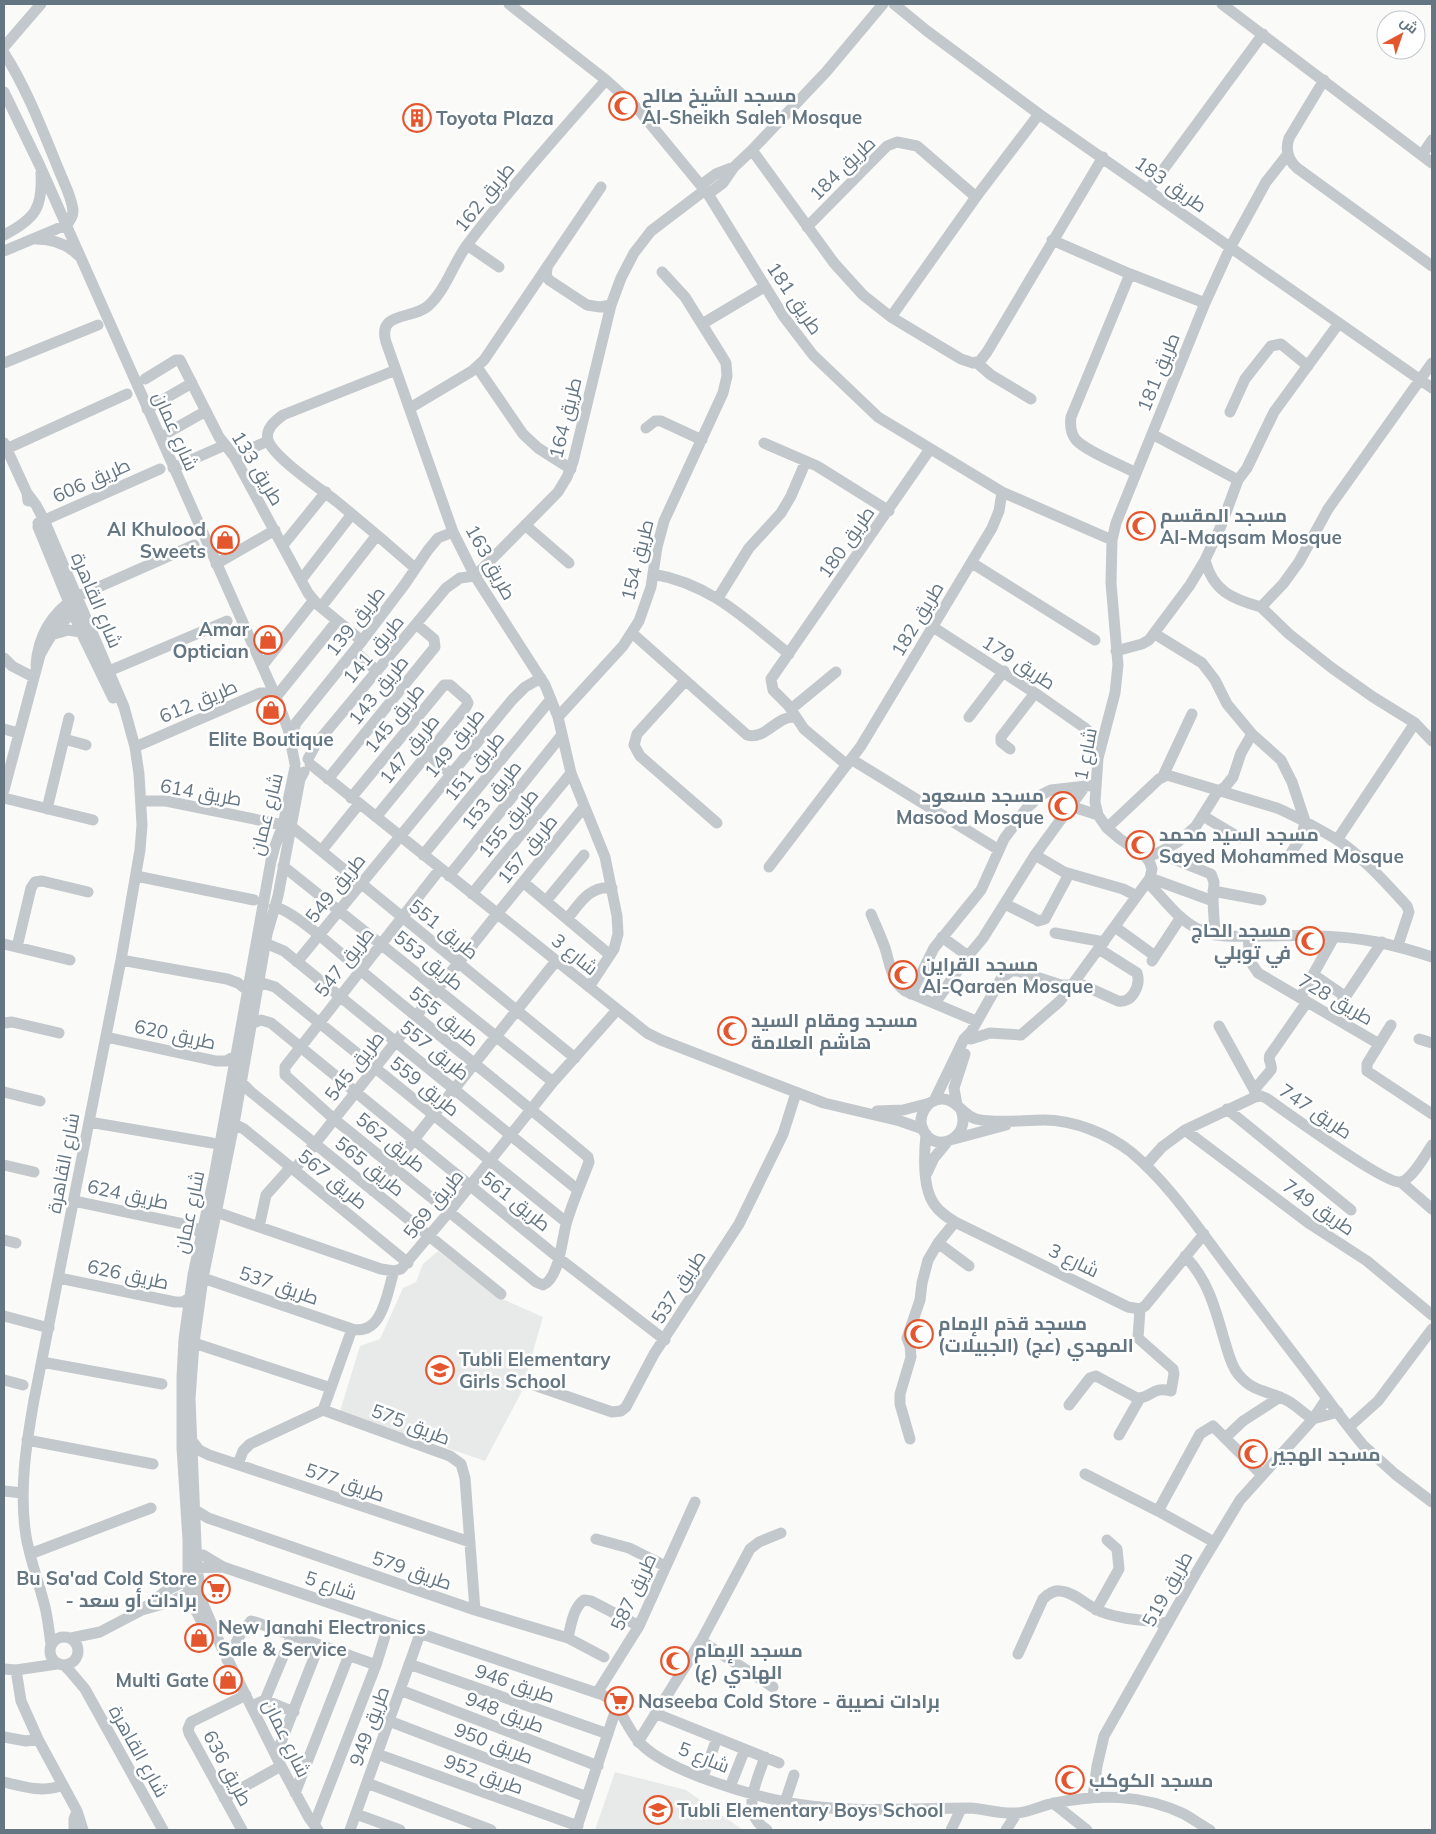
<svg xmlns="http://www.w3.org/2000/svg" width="1436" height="1834" font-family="Mulish,Cairo,sans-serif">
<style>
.built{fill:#e8e9e9}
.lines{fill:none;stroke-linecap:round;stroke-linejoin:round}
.minor{stroke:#c3c8cc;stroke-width:11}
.labels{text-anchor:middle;stroke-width:5;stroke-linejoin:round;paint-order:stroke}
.poi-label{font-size:19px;font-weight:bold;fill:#657683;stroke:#fff;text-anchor:start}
.street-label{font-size:19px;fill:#657683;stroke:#fff}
</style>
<rect width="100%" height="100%" fill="#fafaf8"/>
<path class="built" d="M438,1251L498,1297L543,1317L521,1393L485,1461L340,1411L360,1346L380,1339L403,1288L416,1282L423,1264Z
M615,1772L686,1790L743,1830H595Z"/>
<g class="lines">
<path class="minor" d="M509,4L606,80L638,109L708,194L784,317L813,355L878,417L1002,492L1112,540
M894,4L927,31L1039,114L1432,388
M1222,4L1432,163
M4,47L41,4
M4,53C27,89 42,129 58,168C63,181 72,197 73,211C73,217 70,221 66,225L4,251
M1324,80L1289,138C1285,150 1288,160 1297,168L1432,266
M4,92L40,166L276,697L288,729L295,764
M752,150L834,263L863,295L891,317L961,359L973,363L976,362L980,361L987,352L1103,157
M1422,155L1432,140
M701,185L716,174L734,167
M1149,189L1263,34
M708,194L723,183L734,167L752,150L826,72L883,4
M807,227L887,146L897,142L917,146L976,197
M4,235C35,219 43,208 41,173
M36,239C52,239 66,243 78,255
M1052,240L1130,274L1205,303
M467,245L499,267
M547,269L546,275L549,280L587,305L600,307L611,305
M1130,274L1071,417C1070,425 1070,433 1076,440C1086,451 1121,465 1136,473
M891,317L976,197L1039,114
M702,324L764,287
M976,362L991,375L1031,399
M4,363L98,325
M477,367L523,434L538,448L571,469
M396,370L283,415C275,421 265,429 268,440C273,457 321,489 336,501C363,523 389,545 415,568
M145,379L176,360H180L219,437L234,456L308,593L317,604L362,641
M410,408L472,371L484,360L601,187
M147,409L192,383
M1230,412L1245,379L1271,346L1281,344L1308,366
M646,428L655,421H661L702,440
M169,432L206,411
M1152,434L1238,480
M4,443L27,493L28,501
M764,443L817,466L889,511
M4,450L127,394
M234,456L268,441
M173,468L225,445
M27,493L36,505L44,520L124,707L135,747L139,774L142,825L140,850L121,960L34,1400C26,1445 19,1491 26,1536C30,1560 39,1583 45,1607C48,1619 49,1632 51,1644
M38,523L160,469
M525,525L569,563
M38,527L81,632L113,698
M283,545L326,492
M1205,560C1213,591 1232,599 1261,607L1283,584L1299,562L1328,509L1432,363
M972,563L1095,640
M216,564L275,530
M653,574C711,584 745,619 789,654
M301,580L352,514
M718,598L749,548L781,513L791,496L806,461
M321,607L377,535
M1261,607L1289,634L1332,668L1373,697L1415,723L1432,741
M933,627L1035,693L1085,728L1102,743
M632,633L747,735C766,740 776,716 795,717
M1155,634L1202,663L1215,680L1227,704L1252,734L1281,760L1292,782L1305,821L1302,836L1291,853
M51,635L68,630L81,632
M354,651L377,671
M1116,651L1142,644L1149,640L1190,585L1205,560L1221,526L1238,480L1247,468L1274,412L1339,323
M4,658L12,666L33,677
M36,665C38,636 52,613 76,597L194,545
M262,666L314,600
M109,671L227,621
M685,681L637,734L634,745L640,756L717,823
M791,709L836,672
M558,717L623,646L639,621L651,587L657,547L664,521L723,393L727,376L726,363L723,358L685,297L662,272
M969,717L1004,671
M4,729L18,733
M64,739L86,745
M290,739L296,723L362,641L405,584L428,550L438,538L453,532
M135,747L260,693H268L276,697L337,621
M1010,749L1001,742V737L1035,693
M428,754L451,774
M308,759L316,744L446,588L460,578L475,576L558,492L567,477L573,462L611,305L621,278L634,253L651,231L705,190
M851,759L999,850
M310,764L647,1033L661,1040L824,1103L900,1121L923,1129
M847,765L804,729L788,705L773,690L771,679L930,449
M304,772L300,779L278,896L267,934L234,1124L203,1278L194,1343L190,1399L197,1569L203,1604L221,1646L281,1766L309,1818L318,1830
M1163,776L1192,714
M328,779L435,647L434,639L416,624
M4,790L40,655C50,636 60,621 79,609
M4,798L93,820
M351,798L444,685H450L466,699L468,703L466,707L376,817
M142,801H166L283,825
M1070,806L1098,815
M47,809L69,718
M1203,816L1240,838
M292,827L575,1058
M1107,828L1159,779L1167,775L1277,808C1298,817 1317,828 1336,839C1360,854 1388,885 1407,906L1409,912L1398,945
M1337,840L1415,723
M322,850L359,804
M1158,853L1211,874L1214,882L1213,901L1215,935
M423,855L551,699
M1035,855L1064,872L1123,889L1137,896
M1146,857L1158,853L1178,842L1196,826L1218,791L1225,787L1233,777L1241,753L1252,734
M283,866L553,1082
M769,867L861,746L992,528L999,511L1002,492
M136,876L254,900
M449,876L561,736
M1150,878L1213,901
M523,882L610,955
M1147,882C1164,898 1177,919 1198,929C1218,939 1240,936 1262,936C1281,936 1300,935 1320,936C1361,937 1393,944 1432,957
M1213,891L1261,900
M472,894L571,773
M546,901L584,855
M1005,904L1035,919L1038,921L1045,919L1069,874
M274,907C294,909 352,964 371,979C443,1039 517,1097 588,1157L589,1162C582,1181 573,1201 567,1221C562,1236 560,1278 543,1285L536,1282L334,1119L285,1075V1067L440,869
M871,914C876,926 881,937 885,948C890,964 891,980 905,991L976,1021
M567,919C580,903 590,885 612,888
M1115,927L1155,956
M1055,933L1104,942
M1248,936L1250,961L1258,973L1379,1044
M942,937L968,956
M265,943L284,951L578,1190
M4,944L70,960
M17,947L31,888L35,882L42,881L88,892
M121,960L227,979L238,983L247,990
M1152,961L1181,917
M297,962L512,700L525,687L541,678
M1314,975L1346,997
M259,982L275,987L566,1222
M1076,982L1118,1001C1132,1004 1141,985 1137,973L1099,949
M589,987L614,949L618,934L617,916L605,857L571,773L558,717L545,685L475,576L453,532L386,342C377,311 412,320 428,306C446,290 453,264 467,245C510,188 559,134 606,80
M911,994L934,948L981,890L1004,839L1026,809L1041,795L1051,790L1095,785
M1300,998L1334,937
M935,1003L968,956L983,938L1035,855L1086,785
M1332,1016C1349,992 1365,967 1382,942
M4,1023L12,1022L59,1033
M251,1024L261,1020L271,1023L560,1259L665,1340
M1391,1025L1367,1064V1071L1432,1114
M1219,1026L1257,1095
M106,1037L216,1061H226L235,1056
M971,1039L990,1033L1021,1035L1060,1001L1072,985
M1419,1039L1432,1043
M241,1082L251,1092L501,1294
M1254,1090L1271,1070C1273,1064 1267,1061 1270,1055L1307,1002
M4,1092L40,1101
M934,1101L964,1039L971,1032L1001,979L1011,971H1018L1061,985H1072L1150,878L1152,869L1150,863L1146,857L1120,839L1107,828L1098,815L1095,802L1098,758L1115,693L1118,665L1111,583L1112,540L1116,523L1205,303L1231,246L1266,182L1288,154
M957,1105L954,1088L965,1054
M1227,1109L1351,1210
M961,1110C972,1138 935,1155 923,1130C917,1117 926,1100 941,1099C956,1098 962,1115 976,1119C996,1124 1023,1120 1044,1120C1074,1120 1108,1134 1131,1152C1167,1182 1194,1222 1221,1258C1250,1297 1279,1335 1308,1373C1326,1397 1344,1422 1363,1445L1395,1474L1432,1502
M877,1111L903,1110L930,1103
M89,1122L212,1143
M234,1124L244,1129L408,1263
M1185,1130L1310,1224L1367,1261L1432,1315
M926,1134C924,1154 922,1187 934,1204C939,1212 947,1217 955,1222L1128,1307L1140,1309L1145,1306L1204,1234
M954,1139L1006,1125
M4,1165L34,1172
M1146,1165L1162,1147L1185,1130L1255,1097L1261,1096L1266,1098C1285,1111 1385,1184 1400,1182C1411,1181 1426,1154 1432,1145
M294,1170L497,914L584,807
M927,1173L934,1158L948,1141
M1401,1182L1432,1209
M373,1191L556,961
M74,1201L188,1225L195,1228L201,1234
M216,1212L381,1269L394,1271L401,1269L449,1212L553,1082L617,1010
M259,1227L266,1195L291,1167
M4,1240L16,1243
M938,1243L969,1266
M1185,1256C1208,1280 1215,1308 1224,1339C1228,1351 1230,1364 1238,1374C1254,1394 1270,1390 1288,1401C1297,1406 1304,1414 1313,1419
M197,1276L352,1329C383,1336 387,1292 394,1271
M59,1278L175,1302H183L189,1298
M4,1316L49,1328
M194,1343L331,1388
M42,1362L162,1384
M4,1380L23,1385
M531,1384L612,1412L621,1411L626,1407L654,1354L739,1224L783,1134L796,1093
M1069,1405L1090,1378L1096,1376L1137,1398C1152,1398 1152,1386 1171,1391L1174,1374L1173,1369L1138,1338L1140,1309
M323,1410L450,1456L461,1464L465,1478L475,1610
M1313,1419L1338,1412
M1349,1427L1378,1401L1432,1329
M1119,1435L1140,1398
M1225,1438L1243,1421L1280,1397
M910,1439L900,1404V1394L911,1357L910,1346L907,1338L920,1300L922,1283L928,1260L938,1243L955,1222
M27,1440L153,1464
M192,1441L199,1450L209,1455L470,1542
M238,1464L243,1451L250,1444L323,1410L352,1329
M1085,1474L1158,1511L1214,1542
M4,1491L23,1493
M195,1510L208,1518L475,1610L568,1638L604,1657
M1158,1511L1200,1434L1213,1426L1262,1475
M596,1539L629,1548L665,1566
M188,1553L203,1555L223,1567L603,1695C623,1706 626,1730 642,1745C670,1772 747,1794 785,1802C843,1814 910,1808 970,1808C985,1809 1000,1814 1015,1813C1029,1813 1041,1805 1055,1803C1099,1794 1142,1794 1184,1814C1193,1819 1201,1825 1210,1830
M30,1554L151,1508
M190,1568L223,1567
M143,1609L167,1590L195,1576
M1096,1610L1119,1569L1117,1549L1107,1540
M208,1634L194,1607L189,1593L188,1579V1540L182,1448V1377L184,1339L193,1275L214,1177L271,861L275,846L283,825L295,767
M50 1651a14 14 0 1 1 28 0a14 14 0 1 1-28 0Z
M71,1638L100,1632L142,1610L170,1602L195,1590
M568,1638C571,1625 573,1608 584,1600L591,1601L639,1626
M701,1641L773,1687
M1018,1654L1043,1599C1048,1594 1053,1590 1060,1591C1075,1592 1088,1607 1102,1612C1122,1620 1147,1620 1168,1623
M227,1660L240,1635L251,1621L255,1622L376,1665
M409,1664L608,1734
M64,1665L69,1670L85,1689L163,1830
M4,1669L16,1670L57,1664
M16,1670L21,1701L38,1739L77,1811L83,1830
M400,1690L598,1766
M597,1693L639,1626L695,1502
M265,1700L294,1712
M252,1706L265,1700L292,1635
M657,1714L779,1763
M389,1721L587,1797
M4,1737L26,1741L38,1739
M638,1742L701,1641L750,1549L759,1542L781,1533
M377,1754L578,1826
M276,1755L319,1645
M765,1757C757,1781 739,1813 767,1830
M703,1777L717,1738
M4,1782C23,1787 44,1793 63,1785
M367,1783L491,1830
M730,1787L745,1749
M295,1793L349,1655
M1093,1797L1097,1766L1104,1736L1196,1573L1240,1500L1313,1419L1327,1398
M224,1798L281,1766
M785,1802L794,1775
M1053,1803L1087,1830
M356,1814L400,1830
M314,1825L376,1665L389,1623
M74,1830V1819L77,1811
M242,1830L189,1733L188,1729L191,1722L246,1695
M350,1830L420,1634
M576,1830L617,1706
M951,1830L961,1809
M1006,1830L1017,1813"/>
</g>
<defs>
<symbol id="mosque-ring" viewBox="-11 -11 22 22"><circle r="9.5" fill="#fff" stroke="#e4572e" stroke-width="1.5"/><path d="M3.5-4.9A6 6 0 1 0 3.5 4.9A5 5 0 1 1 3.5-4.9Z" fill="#e4572e"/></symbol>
<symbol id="building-ring" viewBox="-11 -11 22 22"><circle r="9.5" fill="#fff" stroke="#e4572e" stroke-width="1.5"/><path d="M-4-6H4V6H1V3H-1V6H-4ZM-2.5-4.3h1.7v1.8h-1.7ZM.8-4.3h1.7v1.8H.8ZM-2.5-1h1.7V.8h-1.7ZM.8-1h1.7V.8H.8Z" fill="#e4572e"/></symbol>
<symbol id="shop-ring" viewBox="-11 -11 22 22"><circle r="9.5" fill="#fff" stroke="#e4572e" stroke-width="1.5"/><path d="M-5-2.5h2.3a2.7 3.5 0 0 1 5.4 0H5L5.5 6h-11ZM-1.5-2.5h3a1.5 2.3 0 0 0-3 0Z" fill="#e4572e"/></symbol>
<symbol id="school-ring" viewBox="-11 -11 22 22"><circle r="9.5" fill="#fff" stroke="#e4572e" stroke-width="1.5"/><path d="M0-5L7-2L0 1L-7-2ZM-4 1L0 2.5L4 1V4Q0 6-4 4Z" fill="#e4572e"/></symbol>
<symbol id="supermarket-ring" viewBox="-11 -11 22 22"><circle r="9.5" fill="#fff" stroke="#e4572e" stroke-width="1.5"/><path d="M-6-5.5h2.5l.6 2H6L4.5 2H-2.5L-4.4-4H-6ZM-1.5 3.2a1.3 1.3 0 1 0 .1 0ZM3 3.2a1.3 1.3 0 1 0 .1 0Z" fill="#e4572e"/></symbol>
</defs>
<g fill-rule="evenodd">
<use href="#mosque-ring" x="607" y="90" width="32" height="32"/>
<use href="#building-ring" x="401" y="102" width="32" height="32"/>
<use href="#mosque-ring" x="1125" y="510" width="32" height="32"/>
<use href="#shop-ring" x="209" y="524" width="32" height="32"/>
<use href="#shop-ring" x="252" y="624" width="32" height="32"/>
<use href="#shop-ring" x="255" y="694" width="32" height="32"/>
<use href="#mosque-ring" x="1047" y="790" width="32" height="32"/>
<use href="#mosque-ring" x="1124" y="829" width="32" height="32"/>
<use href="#mosque-ring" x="1294" y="925" width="32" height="32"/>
<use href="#mosque-ring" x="887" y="959" width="32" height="32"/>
<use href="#mosque-ring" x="716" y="1015" width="32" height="32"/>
<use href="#mosque-ring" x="903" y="1318" width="32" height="32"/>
<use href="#school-ring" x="424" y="1354" width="32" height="32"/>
<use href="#mosque-ring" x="1237" y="1438" width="32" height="32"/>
<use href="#supermarket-ring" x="200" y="1573" width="32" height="32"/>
<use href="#shop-ring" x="183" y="1622" width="32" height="32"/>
<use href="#mosque-ring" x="659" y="1645" width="32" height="32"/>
<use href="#shop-ring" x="212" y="1664" width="32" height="32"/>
<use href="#supermarket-ring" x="603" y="1685" width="32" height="32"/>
<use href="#mosque-ring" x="1054" y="1764" width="32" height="32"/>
<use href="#school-ring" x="642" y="1794" width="32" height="32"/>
</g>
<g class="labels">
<g class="poi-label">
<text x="642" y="102">مسجد الشيخ صالح<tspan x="642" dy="22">Al-Sheikh Saleh Mosque</tspan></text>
<text x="436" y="125">Toyota Plaza</text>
<text x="1160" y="522">مسجد المقسم<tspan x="1160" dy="22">Al-Maqsam Mosque</tspan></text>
<text x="206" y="536" text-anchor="end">Al Khulood<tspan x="206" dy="22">Sweets</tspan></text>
<text x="249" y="636" text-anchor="end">Amar<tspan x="249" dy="22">Optician</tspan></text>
<text x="271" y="746" text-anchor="middle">Elite Boutique</text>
<text x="1044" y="802" text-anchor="end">مسجد مسعود<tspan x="1044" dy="22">Masood Mosque</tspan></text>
<text x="1159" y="841">مسجد السيد محمد<tspan x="1159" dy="22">Sayed Mohammed Mosque</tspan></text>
<text x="1291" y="937" text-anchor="end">مسجد الحاج<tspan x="1291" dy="22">في توبلي</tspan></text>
<text x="922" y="971">مسجد القراين<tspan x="922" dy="22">Al-Qaraen Mosque</tspan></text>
<text x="751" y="1027">مسجد ومقام السيد<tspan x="751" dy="22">هاشم العلامة</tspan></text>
<text x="938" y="1330">مسجد قدَم الإمام<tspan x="938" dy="22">المهدي (عج) (الجبيلات)</tspan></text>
<text x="459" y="1366">Tubli Elementary<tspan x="459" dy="22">Girls School</tspan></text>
<text x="1272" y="1461">مسجد الهجير</text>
<text x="197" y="1585" text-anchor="end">Bu Sa'ad Cold Store<tspan x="197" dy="22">- برادات أو سعد</tspan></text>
<text x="218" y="1634">New Janahi Electronics<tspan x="218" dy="22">Sale &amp; Service</tspan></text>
<text x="694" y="1657">مسجد الإمام<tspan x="694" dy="22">الهادي (ع)</tspan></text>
<text x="209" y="1687" text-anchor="end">Multi Gate</text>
<text x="638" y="1708">Naseeba Cold Store - برادات نصيبة</text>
<text x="1089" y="1787">مسجد الكوكب</text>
<text x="677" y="1817">Tubli Elementary Boys School</text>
</g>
<g class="street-label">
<text transform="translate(842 168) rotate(-44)" y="7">طريق 184</text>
<text transform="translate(1171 184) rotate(35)" y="7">طريق 183</text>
<text transform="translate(484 197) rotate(-51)" y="7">طريق 162</text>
<text transform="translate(795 298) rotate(56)" y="7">طريق 181</text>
<text transform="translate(1158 372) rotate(-68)" y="7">طريق 181</text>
<text transform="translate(565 418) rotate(-76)" y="7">طريق 164</text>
<text transform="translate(176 431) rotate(66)" y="7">شارع عمان</text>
<text transform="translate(258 468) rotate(59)" y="7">طريق 133</text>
<text transform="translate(91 480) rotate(-24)" y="7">طريق 606</text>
<text transform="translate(846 542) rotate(-55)" y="7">طريق 180</text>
<text transform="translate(637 560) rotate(-76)" y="7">طريق 154</text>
<text transform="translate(491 562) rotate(61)" y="7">طريق 163</text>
<text transform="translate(97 600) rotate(67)" y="7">شارع القاهرة</text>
<text transform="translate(917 619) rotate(-59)" y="7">طريق 182</text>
<text transform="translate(355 621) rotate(-52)" y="7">طريق 139</text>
<text transform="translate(373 649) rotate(-50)" y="7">طريق 141</text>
<text transform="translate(1019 662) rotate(33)" y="7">طريق 179</text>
<text transform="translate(378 690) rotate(-51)" y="7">طريق 143</text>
<text transform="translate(198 701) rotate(-23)" y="7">طريق 612</text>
<text transform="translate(394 718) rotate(-51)" y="7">طريق 145</text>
<text transform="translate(454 743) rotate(-51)" y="7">طريق 149</text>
<text transform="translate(409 749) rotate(-51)" y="7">طريق 147</text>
<text transform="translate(1085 754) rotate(-79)" y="7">شارع 1</text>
<text transform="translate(474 766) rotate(-51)" y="7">طريق 151</text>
<text transform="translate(201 792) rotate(10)" y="7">طريق 614</text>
<text transform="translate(491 795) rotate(-51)" y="7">طريق 153</text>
<text transform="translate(266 814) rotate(-76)" y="7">شارع عمان</text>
<text transform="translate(508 823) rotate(-51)" y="7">طريق 155</text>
<text transform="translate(527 849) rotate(-51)" y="7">طريق 157</text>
<text transform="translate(335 888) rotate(-51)" y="7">طريق 549</text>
<text transform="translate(444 929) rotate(39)" y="7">طريق 551</text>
<text transform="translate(575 954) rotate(39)" y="7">شارع 3</text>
<text transform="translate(429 960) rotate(39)" y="7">طريق 553</text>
<text transform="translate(344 962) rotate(-52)" y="7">طريق 547</text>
<text transform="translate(1336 999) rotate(30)" y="7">طريق 728</text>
<text transform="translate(444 1016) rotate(39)" y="7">طريق 555</text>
<text transform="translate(175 1034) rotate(12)" y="7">طريق 620</text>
<text transform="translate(435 1050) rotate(39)" y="7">طريق 557</text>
<text transform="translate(354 1066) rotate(-52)" y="7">طريق 545</text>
<text transform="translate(425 1086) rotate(39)" y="7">طريق 559</text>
<text transform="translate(1316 1111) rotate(34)" y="7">طريق 747</text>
<text transform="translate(391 1142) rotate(39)" y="7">طريق 562</text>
<text transform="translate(63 1163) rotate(-79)" y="7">شارع القاهرة</text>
<text transform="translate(370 1166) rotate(39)" y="7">طريق 565</text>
<text transform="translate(333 1179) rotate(39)" y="7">طريق 567</text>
<text transform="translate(128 1194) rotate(12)" y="7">طريق 624</text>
<text transform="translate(516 1201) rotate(39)" y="7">طريق 561</text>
<text transform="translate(433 1204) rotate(-51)" y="7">طريق 569</text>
<text transform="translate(1319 1207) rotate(35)" y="7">طريق 749</text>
<text transform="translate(189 1212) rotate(-78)" y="7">شارع عمان</text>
<text transform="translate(1074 1260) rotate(26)" y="7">شارع 3</text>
<text transform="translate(128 1274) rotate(12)" y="7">طريق 626</text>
<text transform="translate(279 1285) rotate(19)" y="7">طريق 537</text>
<text transform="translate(678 1287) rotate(-57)" y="7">طريق 537</text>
<text transform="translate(411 1424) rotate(21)" y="7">طريق 575</text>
<text transform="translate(345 1482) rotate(19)" y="7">طريق 577</text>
<text transform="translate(412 1570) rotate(19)" y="7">طريق 579</text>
<text transform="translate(331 1585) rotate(19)" y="7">شارع 5</text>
<text transform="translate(1167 1589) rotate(-61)" y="7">طريق 519</text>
<text transform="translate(633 1592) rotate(-65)" y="7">طريق 587</text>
<text transform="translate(515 1683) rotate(19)" y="7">طريق 946</text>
<text transform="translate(505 1712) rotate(21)" y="7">طريق 948</text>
<text transform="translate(369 1726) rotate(-70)" y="7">طريق 949</text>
<text transform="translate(287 1738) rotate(64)" y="7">شارع عمان</text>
<text transform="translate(494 1743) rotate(21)" y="7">طريق 950</text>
<text transform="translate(139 1751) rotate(61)" y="7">شارع القاهرة</text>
<text transform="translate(704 1757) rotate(22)" y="7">شارع 5</text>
<text transform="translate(228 1768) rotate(62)" y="7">طريق 636</text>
<text transform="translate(484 1774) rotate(20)" y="7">طريق 952</text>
</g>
</g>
<rect width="1436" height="1834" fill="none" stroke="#657683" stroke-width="10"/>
<g transform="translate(1401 35) rotate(40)"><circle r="24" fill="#ffffff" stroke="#c1c8cd"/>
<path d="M0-4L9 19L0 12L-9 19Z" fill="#e4572e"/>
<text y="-8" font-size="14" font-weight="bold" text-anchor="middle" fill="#657683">ش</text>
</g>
</svg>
